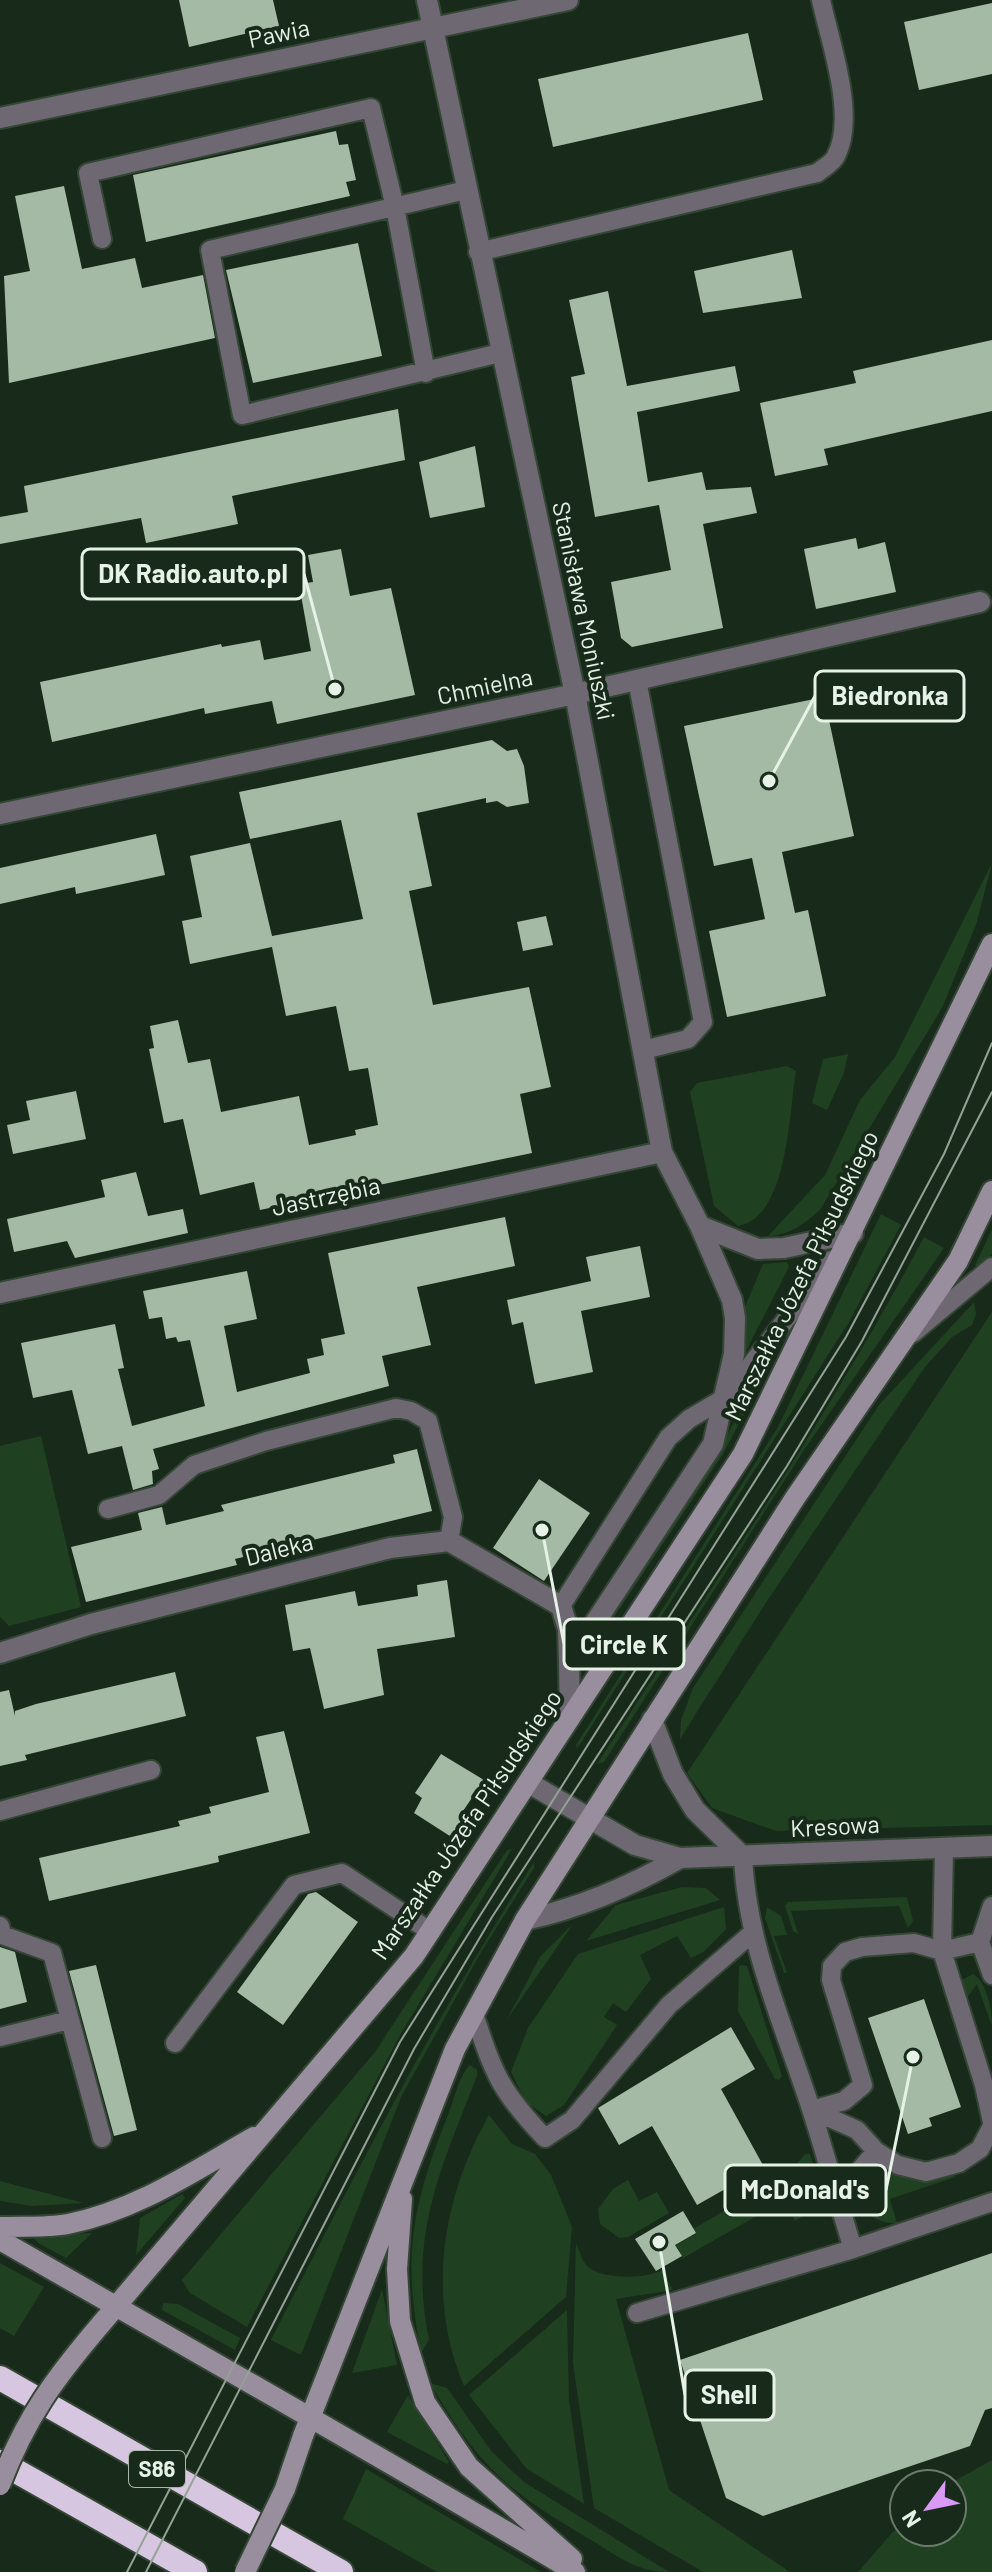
<svg xmlns="http://www.w3.org/2000/svg" width="992" height="2572" font-family="Barlow,sans-serif">
<style>
.green{fill:#204022}
.building{fill:#a4baa5}
.lines{fill:none;stroke-linecap:round;stroke-linejoin:round}
.lane-casing{stroke:#354636;stroke-width:22}
.street-casing{stroke:#354636;stroke-width:24}
.secondary-casing{stroke:#354636;stroke-width:24}
.highway-casing{stroke:#354636;stroke-width:28}
.lane{stroke:#6e6872;stroke-width:18}
.street{stroke:#6e6872;stroke-width:20}
.secondary{stroke:#988e9e;stroke-width:20}
.highway{stroke:#d6c6df;stroke-width:24}
.tram{stroke:#94a295;stroke-width:2}
.secondary-bridge-casing{stroke:#354636;stroke-width:24;stroke-linecap:butt}
.secondary-bridge{stroke:#988e9e;stroke-width:20}
.labels{text-anchor:middle;stroke-width:8;stroke-linejoin:round;paint-order:stroke}
.shield{fill:#182a19;stroke:#a9b6a9;stroke-width:2}
.shield-label{font-size:22px;font-weight:bold;fill:#e7f2e7}
.street-label{font-size:24px;fill:#e7f2e7;stroke:#182a19}
.leader{fill:none;stroke:#e7f2e7;stroke-width:3}
.callout-dot{fill:#e7f2e7;stroke:#182a19;stroke-width:3}
.callout{fill:#182a19;stroke:#e7f2e7;stroke-width:3}
.callout-label{font-size:26px;text-anchor:middle;font-weight:bold;fill:#e7f2e7}
</style>
<rect width="100%" height="100%" fill="#182a19"/>
<path class="green" d="M992,863L976,925L942,1008L820,1210C804,1224 790,1235 768,1236L825,1175L860,1100L895,1057Z
M848,1054L844,1073L827,1110L812,1103L823,1059Z
M787,1066L796,1071C789,1112 788,1218 738,1226L714,1206L690,1092L697,1083Z
M881,1214L901,1225L849,1322L577,1749L576,1745L778,1427Z
M992,1229V1254L978,1268L975,1265Z
M924,1237L944,1248L804,1450L604,1762L597,1764C709,1590 828,1419 924,1237Z
M787,1262L789,1267L745,1353L744,1309L763,1264Z
M974,1302L976,1314L972,1325L952,1337L925,1367L765,1604L680,1739L681,1720L693,1688L879,1405Z
M992,1312V1825L776,1831L712,1808L687,1773Z
M760,1372L764,1376L723,1454L588,1656L587,1652L722,1445Z
M41,1436L81,1607L9,1626L0,1617V1446Z
M512,1849L399,2037L247,2327L190,2293L182,2280L375,2052L507,1850Z
M534,1862V1868L480,1954L401,2097L301,2355L271,2340C353,2177 436,2016 534,1862Z
M682,1887L706,1888L720,1900L586,1941L616,1905Z
M907,1897L913,1921L908,1928L899,1906L791,1911L798,1934L793,1931L785,1906L788,1902Z
M724,1907L726,1929L703,1952L691,1958L677,1936L640,1955L651,1979L626,2012L613,2003L604,2017L617,2025L564,2105L546,2116L526,2102L511,2072L528,2028L578,1954Z
M767,1907L781,1916L787,1935L774,1936L787,1973H784L765,1918Z
M573,1924L506,2021L540,1957Z
M742,1965L747,1966L782,2076L779,2080L775,2079L738,2011L739,1966Z
M973,1974C987,1982 992,2010 992,2026L977,1984L963,2003L958,1982Z
M470,2065L477,2070V2076C440,2171 408,2236 429,2340L421,2353C402,2256 412,2205 448,2115C454,2100 459,2075 470,2065Z
M489,2115L512,2144L535,2154L551,2175L572,2227L566,2297L464,2386C426,2296 442,2198 489,2115Z
M805,2154H810L822,2193L815,2209L795,2221L783,2201L683,2258L676,2245L696,2234L693,2229L789,2173Z
M877,2167L916,2177L954,2172L955,2177L890,2199L897,2223C878,2224 854,2212 861,2188C863,2181 872,2173 877,2167Z
M628,2180L639,2201L657,2192L669,2213L628,2237L619,2238L600,2224L598,2209L613,2189Z
M0,2181L84,2203L32,2206L0,2201Z
M182,2194L185,2198L136,2255L140,2218Z
M92,2233L66,2258L38,2243L32,2236Z
M576,2243C579,2249 582,2261 587,2266C602,2280 646,2279 662,2270L673,2290L616,2299L669,2490L790,2572H703L594,2508L573,2363Z
M0,2263L44,2287L14,2336L0,2328Z
M382,2289L397,2365L352,2373Z
M163,2303L178,2304L240,2338L235,2350L162,2310Z
M567,2310L569,2400L584,2504L526,2468L469,2395Z
M430,2383L447,2388L492,2452L524,2482L669,2572C636,2572 618,2556 591,2540C506,2490 480,2468 430,2383Z
M408,2395L449,2462L447,2464L387,2432Z
M992,2460V2572H858L904,2519V2532H952V2484H949Z
M366,2469L541,2572H437L343,2519Z"/>
<path class="building" d="M179,0H273L279,26L189,47Z
M992,3V74L919,90L904,22Z
M748,33L763,100L553,147L538,79Z
M336,131L339,145L348,144L356,180L346,182L350,196L146,242L133,175Z
M64,186L82,269L135,258L142,288L203,275L215,338L9,383L4,276L30,271L15,196Z
M358,243L382,356L253,383L226,270Z
M792,250L802,298L703,313L694,271Z
M608,291L627,386L735,366L740,391L637,412L648,482L702,472L706,490L751,487L757,513L703,524L723,628L632,647L621,638L611,582L671,570L659,505L595,517L571,377L585,374L569,300Z
M992,340V411L824,449L828,465L775,476L760,403L856,383L853,371Z
M398,409L405,460L232,496L238,524L146,543L141,518L0,544V517L28,512L24,486Z
M475,446L485,507L430,518L419,462Z
M856,538L858,549L885,542L896,592L816,609L804,549Z
M341,549L350,596L391,588L415,695L277,724L272,701L205,714L204,708L52,742L40,682L221,644L222,647L260,640L264,660L311,651L299,584L313,582L308,555Z
M824,697L854,836L782,852L795,913L808,910L826,996L727,1017L709,931L765,919L752,858L714,866L684,726Z
M492,740L507,751L517,749L524,766L529,803L507,807L497,801L486,803V798L417,813L432,886L409,891L433,1005L529,987L551,1087L520,1094L532,1153L260,1210L254,1182L200,1195L183,1119L164,1123L149,1049L154,1048L150,1026L178,1020L188,1063L210,1059L221,1112L299,1096L309,1145L356,1135L355,1130L378,1125L368,1068L349,1071L336,1006L286,1016L272,947L190,964L182,921L202,917L190,856L250,843L272,936L363,919L341,820L250,839L239,792Z
M156,834L165,875L76,894L75,887L0,904V868Z
M546,916L553,945L523,951L517,922Z
M76,1091L86,1139L13,1154L7,1125L30,1120L26,1101Z
M136,1172L148,1216L183,1209L188,1233L75,1258L67,1241L14,1252L7,1219L105,1197L101,1180Z
M505,1217L515,1266L417,1287L431,1345L382,1356L389,1386L153,1449L159,1469L152,1471L153,1484L133,1490L122,1446L88,1454L72,1390L33,1398L21,1343L115,1324L124,1368L118,1369L132,1426L205,1406L190,1340L178,1342L176,1337L166,1339L162,1317L149,1319L143,1291L247,1271L257,1319L224,1326L237,1392L310,1373L307,1359L324,1355L321,1339L345,1334L328,1253Z
M640,1246L650,1297L581,1311L593,1372L535,1384L523,1322L512,1325L507,1300L591,1281L586,1257Z
M417,1449L432,1511L235,1559L237,1565L86,1602L71,1547L142,1530L138,1513L162,1507L166,1525L224,1511L221,1505L395,1463L393,1455Z
M539,1479L590,1513L544,1581L493,1548Z
M447,1580L455,1637L377,1649L384,1695L324,1709L310,1648L293,1651L285,1605L355,1591L358,1606L418,1596L417,1585Z
M175,1672L186,1716L25,1755L27,1760L0,1766V1692L9,1690L15,1716V1711L36,1704Z
M284,1731L310,1833L218,1856L219,1862L49,1901L39,1858L180,1826L178,1821L211,1813L209,1807L269,1792L256,1737Z
M441,1754L484,1780L461,1814L463,1823L453,1838L414,1813L422,1798L415,1793Z
M316,1892L358,1922L283,2025L237,1992L308,1894Z
M0,1947L15,1952L27,2002L0,2009Z
M96,1965L137,2130L114,2136L69,1971Z
M924,1999L961,2107L929,2118L932,2126L908,2134L868,2018Z
M731,2027L755,2069L721,2089L764,2167L697,2205L652,2126L619,2145L598,2108Z
M683,2211L696,2233L675,2245L682,2256L656,2271L635,2239Z
M992,2253V2408L985,2410L970,2446L763,2516L726,2498L680,2360Z"/>
<g class="lines">
<defs>
<path id="lane" d="M466,190L210,250L242,415L500,353
M102,239L88,173L371,108L395,207L426,373
M478,252L817,173C823,168 833,163 836,156C857,116 830,42 821,0
M637,680L703,1022L688,1039L643,1050
M913,1333L992,1267
M108,1509L159,1495L194,1465L266,1441L396,1408L411,1411L428,1421L453,1517L449,1541
M561,1606L668,1438L689,1419L726,1397L832,1260
M0,1811L151,1770
M944,1848L942,1951L984,2085L992,2122
M743,1857C747,1946 784,2025 811,2109C826,2155 838,2202 853,2249
M992,1906L980,1942L992,1975
M0,1926L2,1935L52,1953L102,2138
M474,2014C494,2074 500,2091 545,2138L572,2120L669,2005L751,1934
M0,2037L69,2020
M175,2043L294,1885L342,1873L431,1932
M812,2110L844,2101L863,2085L831,1980L832,1966L845,1952L862,1947L914,1943L942,1951L980,1942
M812,2110L857,2130L876,2151L898,2165L926,2172L959,2163L980,2149L992,2126
M837,2197L876,2151
M637,2313L853,2249L992,2202"/>
<path id="street" d="M427,0L575,694L662,1152L700,1226L732,1300L735,1318L734,1354L713,1444L569,1662L570,1718
M0,118L568,0
M0,814L575,694L980,602
M700,1226L758,1249L784,1248L853,1233
M0,1293L662,1152
M0,1653L91,1624L390,1548L449,1541L561,1606L568,1629L569,1662
M652,1720L673,1774L695,1810L743,1857
M529,1783L635,1845L680,1858L992,1846
M525,1920C580,1908 631,1886 680,1858"/>
<path id="secondary" d="M402,2199L397,2269L400,2321L425,2402L469,2467L572,2559
M0,2227C22,2226 47,2228 68,2224C137,2210 194,2171 254,2137
M0,2240C192,2350 385,2459 575,2572
M101,2324L414,1956L743,1454L992,944
M303,2436L455,2049L525,1920L795,1498L958,1261L992,1191"/>
<path id="highway" d="M0,2378L341,2572
M0,2462L195,2572"/>
</defs>
<use href="#lane" class="lane-casing"/>
<use href="#street" class="street-casing"/>
<use href="#secondary" class="secondary-casing"/>
<use href="#highway" class="highway-casing"/>
<use href="#lane" class="lane"/>
<use href="#street" class="street"/>
<use href="#secondary" class="secondary"/>
<use href="#highway" class="highway"/>
<path class="tram" d="M127,2572L400,2042L846,1337L944,1154L992,1043
M146,2572L414,2049L492,1917L787,1466L862,1341L992,1092"/>
<defs>
<path id="secondary-bridge" d="M0,2485C26,2417 55,2378 101,2324
M245,2572L285,2489L303,2436"/>
</defs>
<use href="#secondary-bridge" class="secondary-bridge-casing"/>
<use href="#secondary-bridge" class="secondary-bridge"/>
</g>
<g class="labels">
<rect class="shield" x="129" y="2451" width="56" height="36" rx="6"/>
<g class="shield-label">
<text x="157" y="2477">S86</text>
</g>
<g class="street-label">
<text transform="translate(279 34) rotate(-12)" y="8">Pawia</text>
<text transform="translate(583 611) rotate(78)" y="8">Stanisława Moniuszki</text>
<text transform="translate(485 687) rotate(-12)" y="8">Chmielna</text>
<text transform="translate(326 1197) rotate(-12)" y="8">Jastrzębia</text>
<text transform="translate(802 1276) rotate(-64)" y="8">Marszałka Józefa Piłsudskiego</text>
<text transform="translate(279 1550) rotate(-14)" y="8">Daleka</text>
<text transform="translate(467 1825) rotate(-56)" y="8">Marszałka Józefa Piłsudskiego</text>
<text transform="translate(835 1827) rotate(-3)" y="8">Kresowa</text>
</g>
</g>
<path class="leader" d="M335 689L304 574M769 781L815 696M542 1530L564 1644M913 2057L886 2190M659 2242L685 2395"/>
<g class="callout-dot">
<circle cx="335" cy="689" r="8"/>
<circle cx="769" cy="781" r="8"/>
<circle cx="542" cy="1530" r="8"/>
<circle cx="913" cy="2057" r="8"/>
<circle cx="659" cy="2242" r="8"/>
</g>
<g class="callout">
<rect x="82" y="549" width="222" height="50" rx="8"/>
<rect x="815" y="671" width="149" height="50" rx="8"/>
<rect x="564" y="1619" width="120" height="50" rx="8"/>
<rect x="725" y="2165" width="161" height="50" rx="8"/>
<rect x="685" y="2370" width="89" height="50" rx="8"/>
</g>
<g class="callout-label">
<text x="193" y="583">DK Radio.auto.pl</text>
<text x="890" y="705">Biedronka</text>
<text x="624" y="1654">Circle K</text>
<text x="805" y="2199">McDonald's</text>
<text x="729" y="2404">Shell</text>
</g>
<g transform="translate(928 2508) rotate(237)"><circle r="38" fill="#182a19" stroke="#6b7a6b" stroke-width="2"/>
<path d="M0-6L14 30L0 20L-14 30Z" fill="#d99af7"/>
<text y="-12" font-size="22" font-weight="bold" text-anchor="middle" fill="#e7f2e7">N</text>
</g>
</svg>
